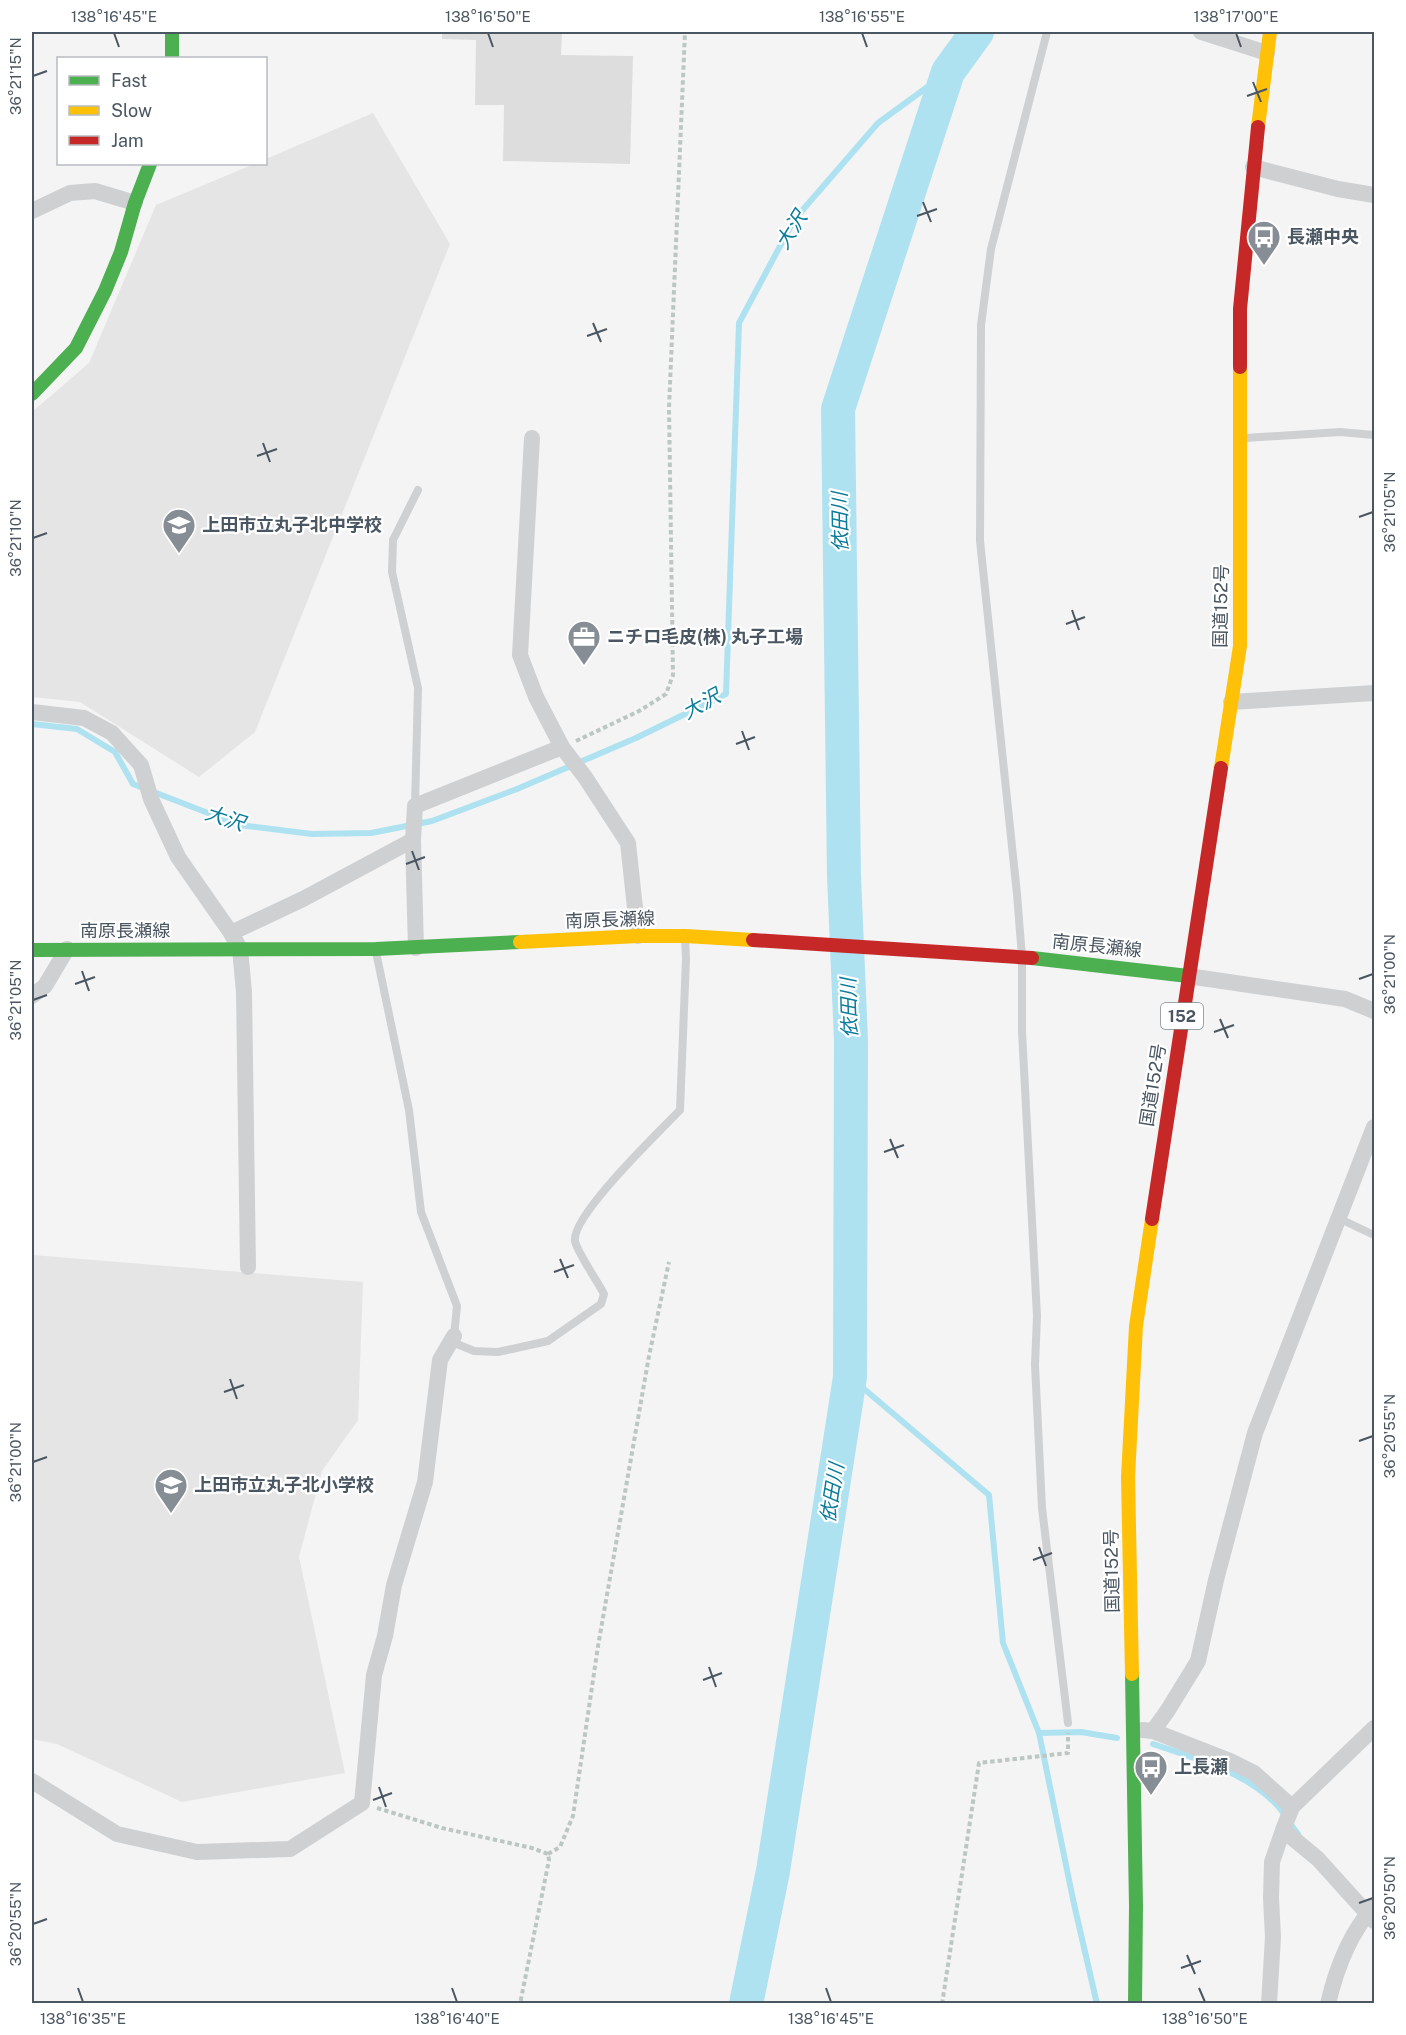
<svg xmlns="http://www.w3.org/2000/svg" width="1406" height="2035" font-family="'Public Sans','Noto Sans JP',sans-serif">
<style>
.education{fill:#e6e5e6}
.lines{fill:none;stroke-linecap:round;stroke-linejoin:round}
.stream{stroke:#aee2f0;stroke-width:6}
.river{stroke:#aee2f0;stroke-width:34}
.building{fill:#ddddde}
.path{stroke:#bcc7c4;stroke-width:4;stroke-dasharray:4.5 3;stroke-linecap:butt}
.lane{stroke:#ced0d2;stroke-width:8}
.street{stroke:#ced0d2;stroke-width:16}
.fast{stroke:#4caf50;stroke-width:14}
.slow{stroke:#ffc107;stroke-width:14}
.jam{stroke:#c62828;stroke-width:14}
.ticks{fill:none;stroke:#4a5661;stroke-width:2}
.labels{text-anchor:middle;stroke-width:4.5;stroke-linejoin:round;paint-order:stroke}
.shield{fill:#fff;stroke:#808990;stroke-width:1.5}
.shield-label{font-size:16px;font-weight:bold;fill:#4a5661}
.poi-label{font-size:18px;font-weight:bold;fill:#4a5661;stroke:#fff;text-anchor:start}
.street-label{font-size:18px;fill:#4a5661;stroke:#fff}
.water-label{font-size:20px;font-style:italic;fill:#0c7c9b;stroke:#fff}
.neatline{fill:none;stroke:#4a5661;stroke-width:2}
.ticks-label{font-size:15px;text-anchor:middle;fill:#4a5661}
</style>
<rect width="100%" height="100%" fill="#f4f4f4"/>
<path class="education" d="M373,113L450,244L255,732L199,777L80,702L32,697V412L89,363L156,205L254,164H266V159Z
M32,1255L363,1282L358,1420L322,1471L299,1557L345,1773L182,1802L57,1744L32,1739Z"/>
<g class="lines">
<path class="stream" d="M32,724L77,729L115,752L133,784L239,825L312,834L371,833L432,821L517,789L636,738L726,694L739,323L794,220L878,123L948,72
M850,1377L989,1495L1003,1643L1039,1733L1074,1904L1097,2004
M1039,1733L1081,1732L1117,1738
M1153,1744C1196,1759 1244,1771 1276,1804C1285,1813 1290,1825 1298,1834"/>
<path class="river" d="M746,2004L773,1871L850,1377L851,1041L844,876L838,409L948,72L977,32"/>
</g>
<path class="building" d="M442,32H562L561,55L633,56L630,164L503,161L504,105H475L476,40L442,39Z"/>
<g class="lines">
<path class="path" d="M576,741L639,711L666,694L673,675L669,408L685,32
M377,1808L442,1828L532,1848L548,1854L549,1860L520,2004
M548,1854L560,1847L573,1816L598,1646L649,1356L669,1262
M942,2004L979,1763L1068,1753V1733"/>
<path class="lane" d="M1047,32L991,249L981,325L980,541L1017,894L1022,957V1031L1037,1316L1035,1365L1042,1508L1068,1723
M1245,438L1340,432L1374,435
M415,806L418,688L392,572L393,540L418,490
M376,952L409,1110L421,1212L457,1306L454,1336L457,1344L474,1351L498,1352L548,1341L601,1304L604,1294C599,1284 576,1250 575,1241C571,1216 660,1131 680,1110L686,959L685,937
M1338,1218L1374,1235"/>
<path class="street" d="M1201,32L1267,53
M1253,167L1338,189L1374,195
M32,211L70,193L95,191L135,203
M532,438L520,655L536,697L562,747L585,777L628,843L638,936
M1231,702L1374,693
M32,712L84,718L112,733L141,765L151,799L178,857L231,933L240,949L244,992L248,1267
M231,933L303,899L413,840
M416,948L413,840L415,806L562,747
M1188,976L1345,999L1374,1011
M32,996L45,986L67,949
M1374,1728L1292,1807L1283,1830L1318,1859L1374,1921
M1142,1730L1153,1731L1230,1761L1254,1773L1292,1807
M1153,1731L1168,1710L1198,1661L1216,1580L1255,1433L1374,1127
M32,1781L117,1834L197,1852L290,1849L362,1803L374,1675L385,1636L394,1585L425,1482L440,1360L454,1336
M1269,2004L1273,1937L1271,1898L1272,1862L1283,1830
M1328,2004C1336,1969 1350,1933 1374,1906"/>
<path class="fast" d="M172,32V58
M32,394L76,348L105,291L121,252L135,203L150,164
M32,950L376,949L520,942
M1032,958L1188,976
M1132,1674L1136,1906L1135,2004"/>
<path class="slow" d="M1258,127L1270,32
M1221,768L1240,646V367
M520,942L638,936H685L753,940
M1132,1674L1128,1477L1136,1326L1152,1219"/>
<path class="jam" d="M1240,367V309L1258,127
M753,940L1032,958
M1152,1219L1221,768"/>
</g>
<path class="ticks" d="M114,33L119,47M488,33L493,47M862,33L867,47M1236,33L1241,47M33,76L47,71M1253,82L1261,102M1247,96L1267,89M923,202L931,222M917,216L937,209M593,323L601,342M587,336L607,329M263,443L270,462M257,456L277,449M1359,517L1373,512M33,538L47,533M1072,610L1079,630M1066,624L1085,617M742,731L749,750M736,744L755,737M412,851L419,870M406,864L425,857M82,971L89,991M1359,979L1373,974M75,984L95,977M33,1000L47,995M1220,1019L1228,1038M1214,1032L1234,1025M890,1139L898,1158M884,1152L904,1145M560,1259L568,1278M554,1272L574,1265M230,1379L237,1399M224,1392L244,1385M1359,1441L1373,1436M33,1462L47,1457M1039,1547L1046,1566M1033,1560L1052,1553M709,1667L716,1687M703,1680L722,1673M379,1787L386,1807M373,1800L392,1793M1359,1903L1373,1898M33,1924L47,1919M1187,1955L1195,1974M1181,1968L1201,1961M78,1988L83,2002M452,1988L457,2002M826,1988L831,2002M1199,1988L1205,2002"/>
<defs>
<symbol id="bus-pin" viewBox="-11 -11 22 30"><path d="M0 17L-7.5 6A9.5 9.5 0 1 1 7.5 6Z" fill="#868d94" stroke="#fff"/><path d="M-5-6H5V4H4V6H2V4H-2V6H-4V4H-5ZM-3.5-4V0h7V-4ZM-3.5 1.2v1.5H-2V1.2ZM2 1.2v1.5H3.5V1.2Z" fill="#fff"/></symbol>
<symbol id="school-pin" viewBox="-11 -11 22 30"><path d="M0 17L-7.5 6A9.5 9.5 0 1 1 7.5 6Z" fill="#868d94" stroke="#fff"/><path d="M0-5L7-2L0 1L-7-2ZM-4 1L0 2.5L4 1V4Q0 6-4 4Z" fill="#fff"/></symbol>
<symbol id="office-pin" viewBox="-11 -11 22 30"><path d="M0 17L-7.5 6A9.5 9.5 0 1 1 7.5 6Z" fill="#868d94" stroke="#fff"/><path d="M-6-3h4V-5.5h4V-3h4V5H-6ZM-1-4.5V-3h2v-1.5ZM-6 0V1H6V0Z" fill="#fff"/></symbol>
</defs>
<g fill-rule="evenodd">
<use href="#bus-pin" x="1245" y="218" width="38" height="52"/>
<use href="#school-pin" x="160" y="506" width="38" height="52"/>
<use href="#office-pin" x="565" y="618" width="38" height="52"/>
<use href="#school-pin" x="152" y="1466" width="38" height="52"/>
<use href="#bus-pin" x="1132" y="1748" width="38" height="52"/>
</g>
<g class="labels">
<rect class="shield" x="1161" y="1003" width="42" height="26" rx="4.5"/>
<g class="shield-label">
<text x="1182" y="1022">152</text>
</g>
<g class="poi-label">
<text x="1287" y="243">長瀬中央</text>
<text x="202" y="531">上田市立丸子北中学校</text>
<text x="607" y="643">ニチロ毛皮(株) 丸子工場</text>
<text x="194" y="1491">上田市立丸子北小学校</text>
<text x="1174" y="1773">上長瀬</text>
</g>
<g class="street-label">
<text transform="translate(1221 606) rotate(-89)" y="6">国道152号</text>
<text transform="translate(610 920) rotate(-2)" y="6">南原長瀬線</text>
<text x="125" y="937">南原長瀬線</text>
<text transform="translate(1097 946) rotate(6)" y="6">南原長瀬線</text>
<text transform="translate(1153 1085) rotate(-81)" y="6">国道152号</text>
<text transform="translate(1112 1571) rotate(-91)" y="6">国道152号</text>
</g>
<g class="water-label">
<text transform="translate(791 230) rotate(-58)" y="7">大沢</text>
<text transform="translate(840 522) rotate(-91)" y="7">依田川</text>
<text transform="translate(701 704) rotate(-29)" y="7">大沢</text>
<text transform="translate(225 818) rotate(18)" y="7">大沢</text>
<text transform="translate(849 1008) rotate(-92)" y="7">依田川</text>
<text transform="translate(832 1493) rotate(-81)" y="7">依田川</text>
</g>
</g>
<rect width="1406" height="2035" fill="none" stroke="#ffffff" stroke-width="66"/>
<rect x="57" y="57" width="210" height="108" fill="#ffffff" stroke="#b7bbc0" stroke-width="1.5"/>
<rect x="69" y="76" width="30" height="9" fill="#4caf50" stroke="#b7bbc0" stroke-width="1.5"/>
<text x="111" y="87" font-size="18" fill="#4a5661">Fast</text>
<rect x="69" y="106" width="30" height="9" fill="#ffc107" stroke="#b7bbc0" stroke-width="1.5"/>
<text x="111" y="117" font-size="18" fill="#4a5661">Slow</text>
<rect x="69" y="136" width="30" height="9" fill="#c62828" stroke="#b7bbc0" stroke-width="1.5"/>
<text x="111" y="147" font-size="18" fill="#4a5661">Jam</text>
<rect x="33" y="33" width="1340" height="1969" class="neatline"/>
<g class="ticks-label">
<text x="114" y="22">138°16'45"E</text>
<text x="488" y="22">138°16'50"E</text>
<text x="862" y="22">138°16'55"E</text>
<text x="1236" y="22">138°17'00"E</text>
<text transform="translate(16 76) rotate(-90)" y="5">36°21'15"N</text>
<text transform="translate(1390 512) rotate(-90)" y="5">36°21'05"N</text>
<text transform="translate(16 538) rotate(-90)" y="5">36°21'10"N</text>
<text transform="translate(1390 974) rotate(-90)" y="5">36°21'00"N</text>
<text transform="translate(16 1000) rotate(-90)" y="5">36°21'05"N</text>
<text transform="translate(1390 1436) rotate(-90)" y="5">36°20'55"N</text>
<text transform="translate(16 1462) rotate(-90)" y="5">36°21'00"N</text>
<text transform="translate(1390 1898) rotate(-90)" y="5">36°20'50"N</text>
<text transform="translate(16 1924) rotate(-90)" y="5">36°20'55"N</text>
<text x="83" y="2024">138°16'35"E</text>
<text x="457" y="2024">138°16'40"E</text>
<text x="831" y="2024">138°16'45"E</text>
<text x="1205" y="2024">138°16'50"E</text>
</g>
</svg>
